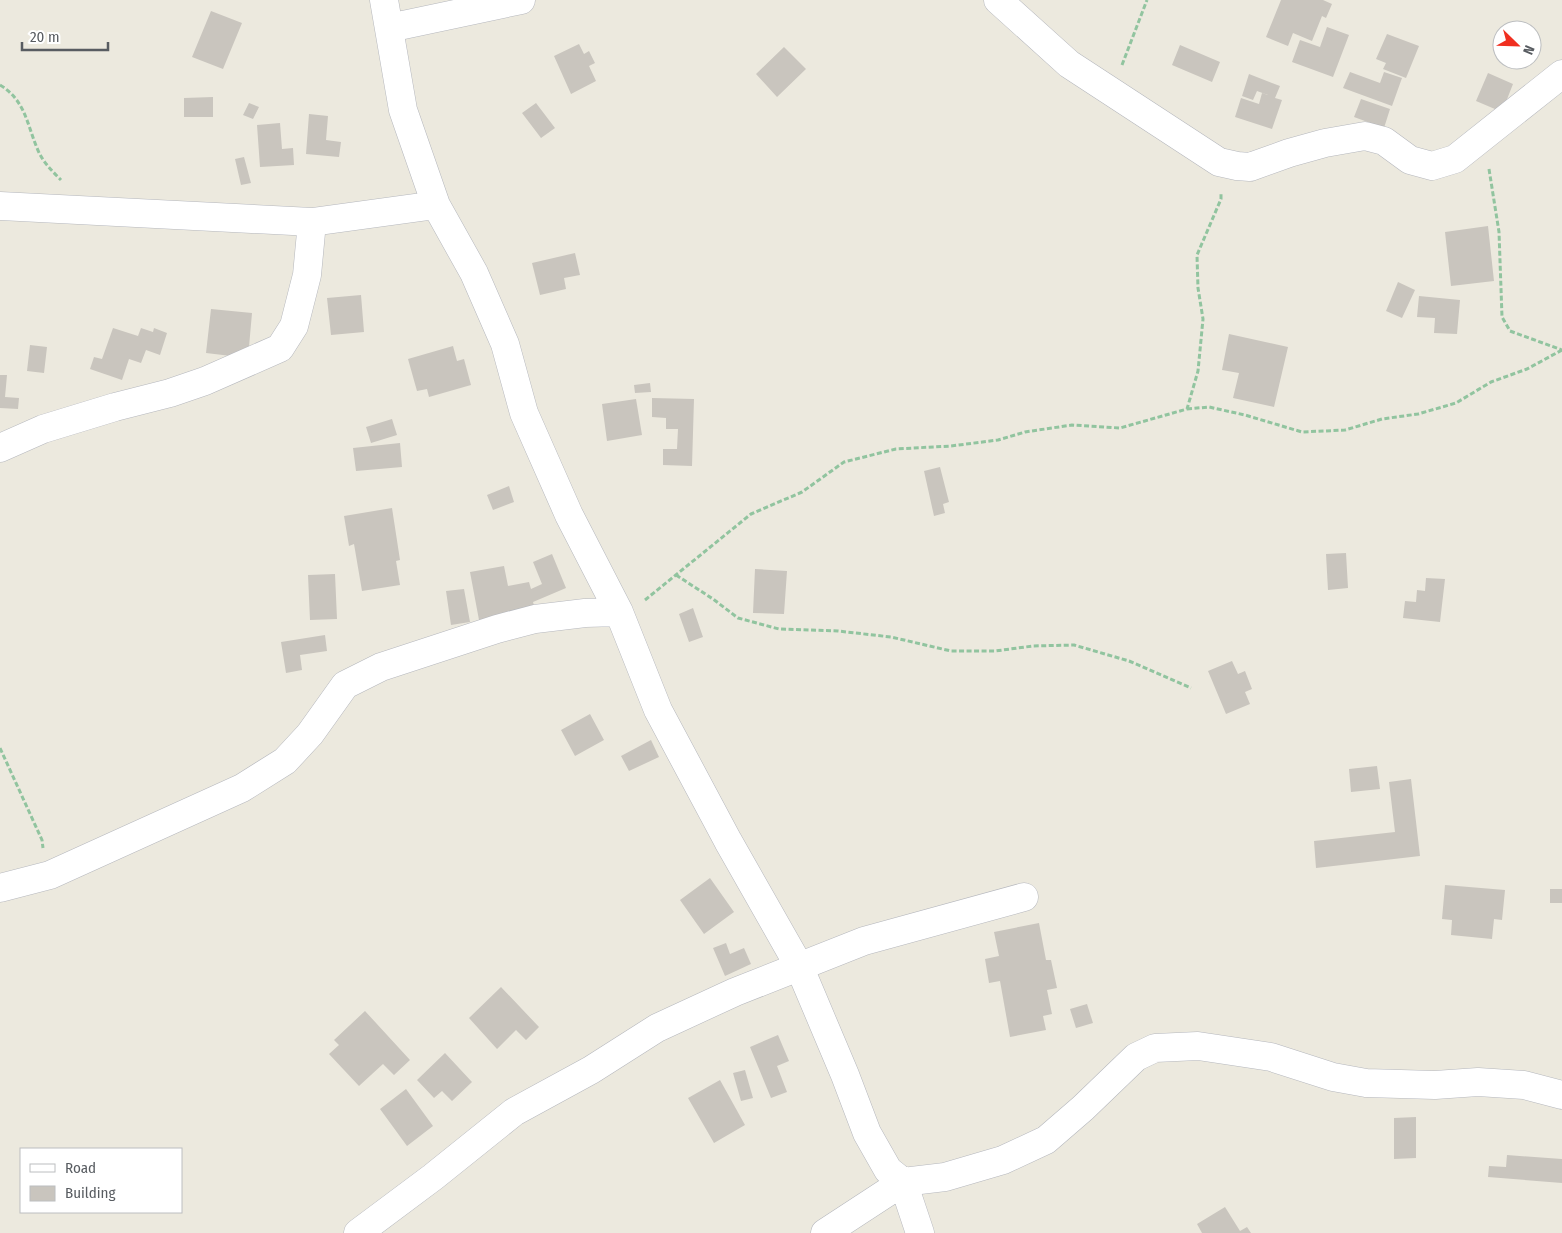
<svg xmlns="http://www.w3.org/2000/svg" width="1562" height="1233" font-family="'Fira Sans Condensed',sans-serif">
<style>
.building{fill:#c9c5be}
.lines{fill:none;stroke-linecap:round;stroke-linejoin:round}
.street-casing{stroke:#b5b7bd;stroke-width:29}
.path{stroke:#91c49f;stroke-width:3;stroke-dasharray:5 2.5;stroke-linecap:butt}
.street{stroke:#fff;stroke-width:28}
</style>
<rect width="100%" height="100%" fill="#ece9de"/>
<path class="building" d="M1281,0H1323L1332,4L1326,18L1322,16L1312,41L1293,33L1288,46L1266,37Z
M211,11L242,23L223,69L192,57Z
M1327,27L1349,35L1333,77L1292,62L1300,40L1320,47Z
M1387,34L1419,46L1406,78L1383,69L1386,63L1376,59Z
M579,44L584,54L589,51L595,63L589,66L596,81L571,94L554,56Z
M1180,45L1220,62L1212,82L1172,65Z
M784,47L806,69L777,97L756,74Z
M1350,72L1380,83L1384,72L1402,78L1392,106L1343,88Z
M1488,73L1513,84L1502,112L1476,101Z
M1249,74L1280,86L1275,98L1282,100L1272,129L1235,117L1241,98L1259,104L1262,93L1268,95L1257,91L1253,100L1242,96Z
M213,97V117H184V98Z
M1361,99L1390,109L1384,128L1354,117Z
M249,103L259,107L253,119L243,115Z
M536,103L555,128L541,138L522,113Z
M309,114L328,116L326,140L341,142L339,157L306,154Z
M280,123L282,149L293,148L294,165L260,167L257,125Z
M244,157L251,183L241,185L235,159Z
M1488,226L1494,281L1451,286L1445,232Z
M575,253L580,275L564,278L566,289L540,295L532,263Z
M1398,282L1415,290L1402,318L1386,311Z
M361,295L364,332L331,335L327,298Z
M1419,296L1460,300L1457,334L1434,333L1435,318L1417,317Z
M211,309L252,313L248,358L206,353Z
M113,328L138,336L141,328L153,332L154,328L167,333L160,355L146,350L141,363L129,359L122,380L90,369L94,357L102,359Z
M1229,334L1288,347L1274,407L1233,398L1239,373L1222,370Z
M30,345L47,347L44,373L27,371Z
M453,346L457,361L464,359L471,385L429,397L427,389L417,391L408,359Z
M0,375H7L5,397L19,398L18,409L0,408Z
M650,383L651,392L635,393L634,385Z
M652,398L694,399L692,466L663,465V449H677L678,429H666V418L652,417Z
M636,399L642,435L607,441L602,404Z
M392,419L397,435L371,443L366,427Z
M400,443L402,467L356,471L353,448Z
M940,467L949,502L943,504L945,513L934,516L924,471Z
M509,486L514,502L493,510L487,495Z
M392,508L400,560L396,561L400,585L362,591L354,544L349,546L344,516Z
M1346,553L1348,588L1328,590L1326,554Z
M552,554L566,588L533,602L535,609L479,620L470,572L504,566L508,586L529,582L531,589L542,584L533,562Z
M755,569L787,571L784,614L753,613Z
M335,574L337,619L310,620L308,575Z
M1426,578L1445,579L1440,622L1403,618L1405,601L1416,602L1417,590L1425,591Z
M464,589L470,622L451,625L446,591Z
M693,608L703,637L689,642L679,614Z
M325,635L327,651L300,655L302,670L286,673L281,642Z
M1232,661L1238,674L1245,671L1252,689L1245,692L1250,704L1226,714L1208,671Z
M590,714L604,740L575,756L561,730Z
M651,740L659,757L629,771L621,756Z
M1377,766L1380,789L1351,792L1349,769Z
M1411,779L1420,856L1316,868L1314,841L1395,832L1389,782Z
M710,878L734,912L704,934L680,900Z
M1445,885L1505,890L1502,920L1494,919L1492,939L1451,935L1452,920L1442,919Z
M1550,889H1562V903H1550Z
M1039,923L1046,960H1051L1057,988L1047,990L1052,1014L1043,1016L1046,1030L1010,1037L1000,981L989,983L985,959L999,956L994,932Z
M726,943L730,954L744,948L751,964L725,976L713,948Z
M501,987L539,1027L526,1040L516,1030L497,1049L469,1018Z
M1087,1004L1093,1023L1076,1028L1070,1009Z
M365,1011L410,1060L394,1075L383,1064L359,1086L329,1054L339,1045L334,1040Z
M778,1035L789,1061L777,1066L787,1092L771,1098L750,1047Z
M445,1053L472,1082L452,1101L442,1091L434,1098L417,1080Z
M745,1070L753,1098L741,1101L733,1073Z
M720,1080L745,1125L714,1143L688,1098Z
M406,1089L433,1126L407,1146L380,1109Z
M1416,1117V1158L1394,1159V1118Z
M1507,1155L1562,1159V1183L1488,1177L1489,1166L1506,1167Z
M1225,1207L1240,1231L1247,1227L1251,1233H1202L1197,1224Z"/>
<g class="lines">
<defs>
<path id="street" d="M384,0L403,110L436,205L474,273L505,344L524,413L569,515L619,612L658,710L728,841L799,966L845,1075L867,1133L888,1170L903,1182L945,1177L1003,1160L1046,1140L1083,1108L1136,1057L1155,1048L1198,1046L1271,1057L1333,1077L1366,1083L1435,1085L1478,1082L1524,1085L1562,1095
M998,0L1069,64L1219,162L1237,166L1250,167L1289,153L1325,143L1365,136L1384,141L1410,160L1432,166L1455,159L1562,74
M389,28L521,0
M0,206L312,222L436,205
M0,448L43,429L115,407L170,393L205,381L280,348L294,326L307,275L312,222
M0,888L50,875L242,788L285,761L310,734L345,685L381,667L497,629L535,619L585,613L619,612
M358,1233L433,1177L514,1112L591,1070L657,1028L735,992L864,941L1024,897
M825,1233L903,1182L920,1233"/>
</defs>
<use href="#street" class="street-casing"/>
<path class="path" d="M1122,65L1147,0
M0,85C25,100 27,124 37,148C42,161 51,170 61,180
M1489,169L1499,232L1502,317L1510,331L1562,350
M1187,409L1209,407L1245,415L1302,432L1345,430L1382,419L1418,414L1456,403L1491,382L1527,369L1562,350
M676,575L713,599L738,618L779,629L838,631L891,637L951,651H995L1033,646L1074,645L1129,661L1191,688
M645,600L751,514L802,492L844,462L896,449L951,446L998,440L1025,432L1072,425L1120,428L1187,409L1198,371L1203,319L1198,288L1197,255L1221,199V192
M0,748L42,840L43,848"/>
<use href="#street" class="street"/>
</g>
<rect x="20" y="1148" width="162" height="65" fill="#ffffff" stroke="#bcbec0"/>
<rect x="30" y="1164" width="25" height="8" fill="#ffffff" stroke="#bcbec0"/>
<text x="65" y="1173" font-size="15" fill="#585c61">Road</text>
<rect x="30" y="1186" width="25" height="15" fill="#c9c5be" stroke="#bcbec0"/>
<text x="65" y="1198" font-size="15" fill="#585c61">Building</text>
<g transform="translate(1517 45) rotate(113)"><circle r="24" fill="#ffffff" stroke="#bcbec0"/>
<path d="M0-4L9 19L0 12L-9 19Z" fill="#f02f20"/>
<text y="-8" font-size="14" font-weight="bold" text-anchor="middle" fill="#585c61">N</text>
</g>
<path d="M22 42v8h86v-8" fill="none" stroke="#585c61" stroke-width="2.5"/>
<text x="30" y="42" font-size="15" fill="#585c61" stroke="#ffffff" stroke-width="4" paint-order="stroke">20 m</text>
</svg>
